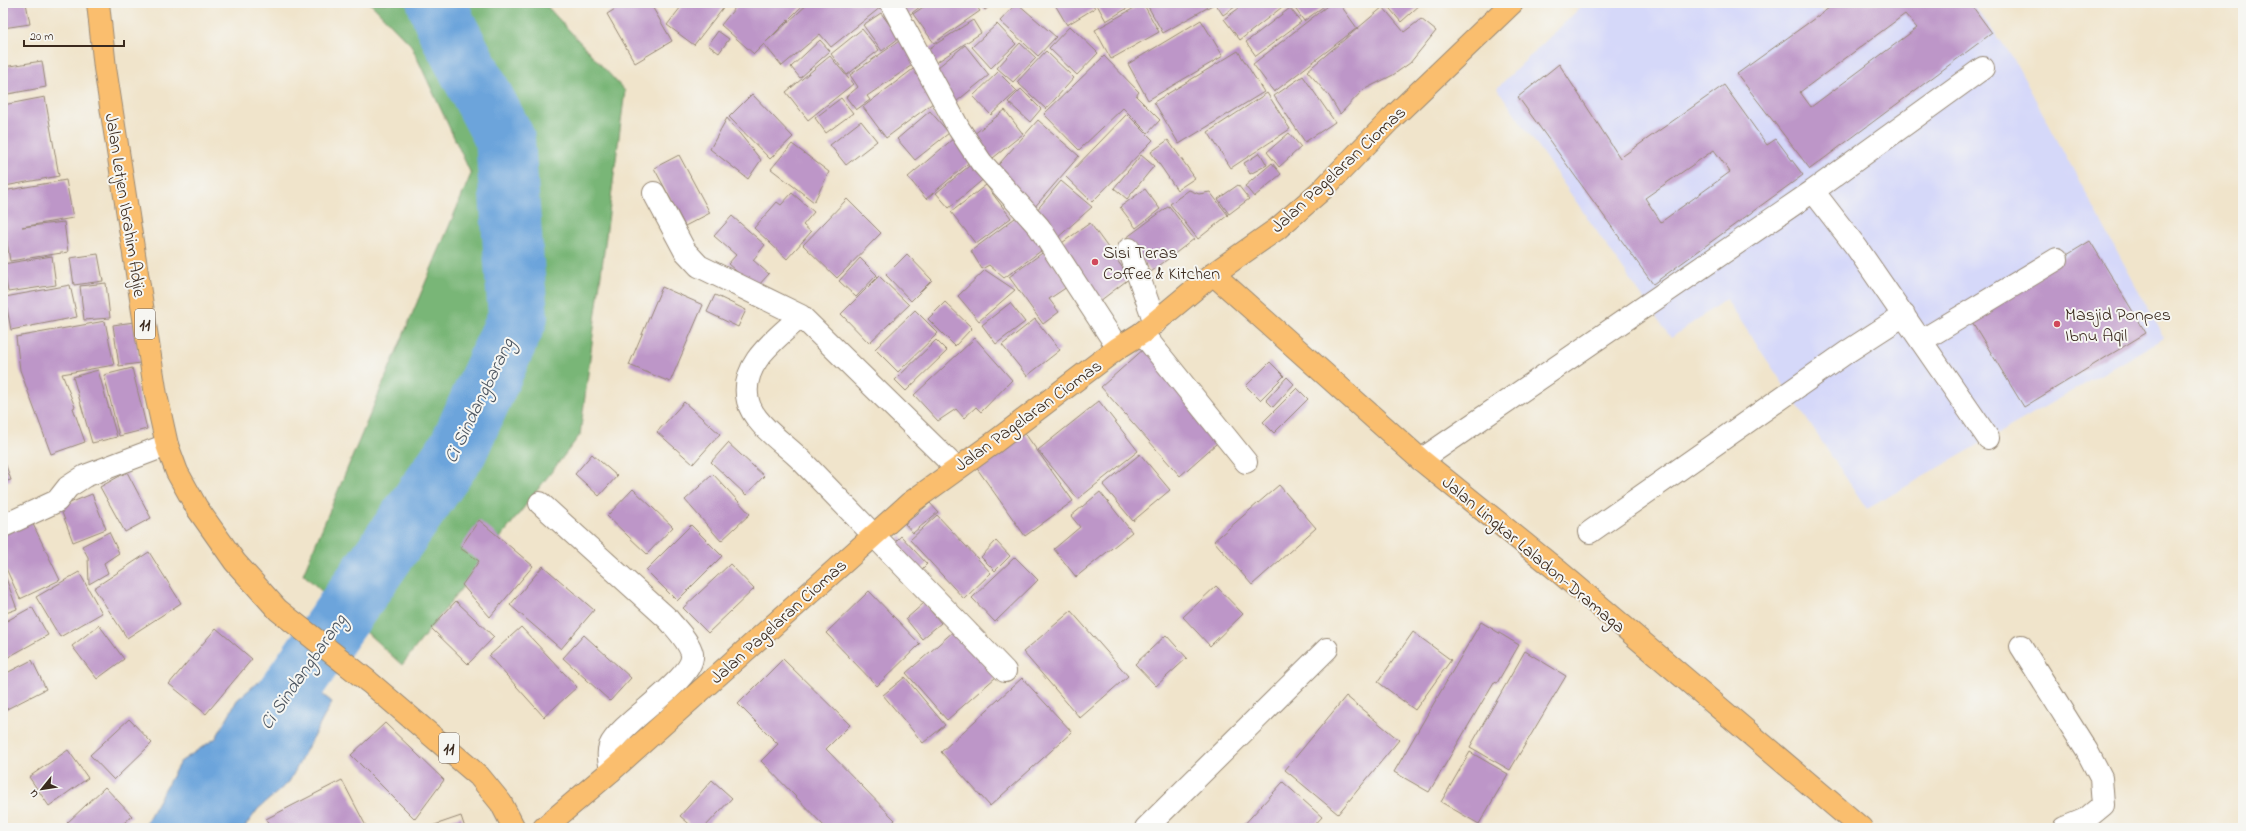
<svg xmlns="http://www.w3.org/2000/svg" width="2246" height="831" font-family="'Indie Flower',sans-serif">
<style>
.built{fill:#d5d8f9}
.forest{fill:#79b677;stroke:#5a704a}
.water{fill:#6ca4db;stroke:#54677c}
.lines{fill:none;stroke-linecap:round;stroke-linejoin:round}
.river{stroke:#6ca4db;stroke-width:60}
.building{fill:#bd96c8;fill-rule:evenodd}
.minor-casing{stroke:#968774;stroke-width:24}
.major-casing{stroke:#968774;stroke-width:24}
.minor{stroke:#fff;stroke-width:22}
.major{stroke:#fabe6e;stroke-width:22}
.poi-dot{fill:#d1495b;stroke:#f6f6f2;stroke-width:1.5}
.labels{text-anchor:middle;stroke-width:4;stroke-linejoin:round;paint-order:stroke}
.shield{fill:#f6f6f2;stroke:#73675e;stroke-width:1}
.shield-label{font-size:17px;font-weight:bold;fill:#3b2a1e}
.street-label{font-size:18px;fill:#3b2a1e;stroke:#f6f6f2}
.poi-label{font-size:18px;fill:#3b2a1e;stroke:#f6f6f2;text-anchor:start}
.water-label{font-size:19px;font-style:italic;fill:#4c5560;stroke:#f6f6f2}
</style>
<rect width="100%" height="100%" fill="#f6f6f2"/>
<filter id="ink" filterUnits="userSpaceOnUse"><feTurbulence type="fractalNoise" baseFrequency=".025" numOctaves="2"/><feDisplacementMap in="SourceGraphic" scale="8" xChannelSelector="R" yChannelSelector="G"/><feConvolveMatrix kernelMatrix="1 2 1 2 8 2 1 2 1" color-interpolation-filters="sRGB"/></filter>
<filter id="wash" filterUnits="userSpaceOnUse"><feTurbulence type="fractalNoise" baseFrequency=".012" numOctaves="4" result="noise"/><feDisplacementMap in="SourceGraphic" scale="16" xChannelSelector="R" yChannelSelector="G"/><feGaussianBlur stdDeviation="0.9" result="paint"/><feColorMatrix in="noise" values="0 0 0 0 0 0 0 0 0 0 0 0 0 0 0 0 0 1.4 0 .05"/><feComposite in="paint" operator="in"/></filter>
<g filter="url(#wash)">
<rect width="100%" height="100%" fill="#f0e4cb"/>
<path class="built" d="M1585,3H1816L1823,11L1836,3H1972L2012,56L2164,338L1867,509L1726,299L1671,338L1497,88Z"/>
<path class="forest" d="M370,3H544L625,91L580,435L402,665L303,574L471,174L411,45Z"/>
<path class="water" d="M282,662L332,702L289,782L258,809L244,828H143L180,762L216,738L237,700Z"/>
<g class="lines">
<path class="river" d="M188,828L210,804L458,449L518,317L505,139L447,28L437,3"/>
</g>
<g id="blocks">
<path class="building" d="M3,3H26L30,24L3,28Z
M625,3H650L672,41L635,63L607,14Z
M684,3L725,5L694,45L667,25Z
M739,3H799L802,6L766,42L809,3H877L881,7L831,47L820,34L782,66L764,44L754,54L721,25Z
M898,3H925L908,16Z
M929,3H974L980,11L934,43L913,14Z
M979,3H994L985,10Z
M1017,3L1056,37L1038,56L1000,21Z
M1054,3H1092L1095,8L1067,25Z
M1096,3H1136L1106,21Z
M1143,3L1159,32L1111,59L1095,30Z
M1146,3H1213L1214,4L1163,33Z
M1215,3H1241L1223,15Z
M1246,3H1285L1286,4L1240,40L1224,19Z
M1291,3H1328L1304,21Z
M1331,3H1339L1357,28L1274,92L1253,64Z
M1385,3H1422L1401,22Z
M1836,3H1970L1992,33L1810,169L1737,74ZM1905,14L1917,28L1811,107L1800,92Z
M1383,7L1404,32L1421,19L1436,31L1410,63L1393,75L1363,90L1340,114L1329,96L1307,71Z
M1290,8L1301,22L1256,56L1246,42Z
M881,13L899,38L882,51L863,25Z
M973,20L981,33L931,66L922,53Z
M1201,20L1223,56L1148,100L1128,64Z
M997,24L1016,44L991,68L972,47Z
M1070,26L1098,53L1077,75L1049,48Z
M862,29L879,50L847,75L831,54Z
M718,31L729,39L719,53L708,45Z
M902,39L918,61L867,96L870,100L856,110L846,97L858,87L850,75Z
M820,40L830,51L800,78L791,67Z
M1020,43L1036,58L1013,82L997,68Z
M965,45L989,75L951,106L932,72Z
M1046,51L1074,78L1046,109L1017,82Z
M1238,51L1264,92L1179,144L1154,102Z
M830,56L853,84L808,120L786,92Z
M1104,56L1139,92L1136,96L1160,120L1148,133L1123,108L1079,150L1044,114Z
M42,61L46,87L3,95V67Z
M1559,64L1620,158L1724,85L1767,145L1776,139L1803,175L1653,284L1518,97ZM1714,150L1730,172L1661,222L1645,198Z
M917,66L941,97L886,138L863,107Z
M998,72L1017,91L991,115L973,96Z
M1303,76L1335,122L1305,142L1274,96Z
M1021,89L1041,109L1030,122L1008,102Z
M1267,93L1290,129L1231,168L1208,132Z
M752,94L793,137L770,159L729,117Z
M45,97L59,176L5,186L3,177V105Z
M841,98L853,113L826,133L815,118Z
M1005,110L1023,134L988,162L969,138Z
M930,111L949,133L915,160L897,139Z
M1127,114L1153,140L1092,202L1066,177Z
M727,118L761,160L748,179L710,149Z
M1038,120L1079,156L1033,209L992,172Z
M861,121L877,141L846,165L830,145Z
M1289,133L1301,147L1279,167L1267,152Z
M954,138L972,160L926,199L908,177Z
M1168,140L1195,178L1177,190L1151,152Z
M792,144L829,172L814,202L771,169Z
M1260,153L1267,165L1250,174L1244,163Z
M679,155L710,213L685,226L654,168Z
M1141,155L1154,166L1127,199L1114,188Z
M974,162L986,177L949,208L936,193Z
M1272,163L1281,174L1254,197L1245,186Z
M66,180L73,218L22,227L64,222L68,252L10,261L3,218V191Z
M1061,181L1092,207L1055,240L1031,217Z
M986,185L1011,218L976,244L951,212Z
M1238,185L1249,199L1229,214L1218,199Z
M1145,189L1160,209L1136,228L1120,207Z
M1189,190L1199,194L1210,192L1228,215L1198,239L1170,204Z
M792,193L814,212L803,225L811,232L787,259L754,228L777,202L781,205Z
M847,199L881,233L837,278L803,245Z
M1169,206L1194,239L1151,272L1126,238Z
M1019,215L1045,248L1004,278L989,265L982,269L971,251Z
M732,216L765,245L753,260L769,274L756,288L728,264L736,255L714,236Z
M1090,223L1130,278L1100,301L1059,245Z
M2090,241L2146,333L2024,407L1968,315Z
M1045,251L1070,285L1049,299L1059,312L1043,324L1009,277Z
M98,254L103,281L74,285L70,258Z
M907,254L932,280L911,301L886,275Z
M52,256L56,285L8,292L3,264Z
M860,258L877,275L856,297L839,281Z
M985,270L1015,290L979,321L958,296Z
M879,276L909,305L869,343L841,314Z
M106,283L110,318L84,320L80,286Z
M70,285L77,317L11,330L5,297Z
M662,287L703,305L670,382L629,365Z
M715,295L746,310L738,327L707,312Z
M945,302L972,328L955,346L928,319Z
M1010,303L1025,322L996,344L982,325Z
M915,310L938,333L898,372L875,349Z
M1035,319L1060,350L1027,376L1002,345Z
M105,321L114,365L62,374L75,407L73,408L85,442L51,454L20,370L16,337Z
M134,322L140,363L119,366L113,325Z
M975,338L1012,380L981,412L976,407L964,418L956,409L938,421L914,395Z
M936,340L947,351L906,391L895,380Z
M1146,347L1225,436L1180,476L1101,387Z
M1270,362L1284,376L1260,400L1246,386Z
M132,368L147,429L119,436L104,375Z
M98,370L117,437L92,443L73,377Z
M1287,377L1294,384L1273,407L1266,400Z
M1297,388L1308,399L1274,433L1263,422Z
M1099,401L1138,451L1078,499L1038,450Z
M684,402L720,434L693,464L657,432Z
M1024,432L1073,501L1025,536L976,467Z
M728,443L764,476L746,495L711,462Z
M592,454L617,476L599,496L575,474Z
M1140,454L1170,490L1133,521L1103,485Z
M3,457L11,480L3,482Z
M127,472L151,518L125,532L100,487Z
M713,474L750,514L721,541L685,500Z
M1279,485L1316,528L1252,585L1214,541Z
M633,489L673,527L647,554L607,516Z
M1100,492L1132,532L1076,577L1054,549L1080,527L1071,516Z
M92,494L106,529L73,542L60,507Z
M930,503L938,512L913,533L905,524Z
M937,515L991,573L964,599L910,540Z
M30,518L60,580L20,599L3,562V531Z
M479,520L533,566L490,617L462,585L479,561L460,548Z
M691,525L722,556L677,601L646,570Z
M109,532L119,553L104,563L108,573L89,584L88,557L82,546Z
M901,536L927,564L915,576L889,548Z
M996,541L1010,556L995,571L981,557Z
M149,552L181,603L127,638L94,588Z
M1015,557L1038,580L995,622L972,598Z
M730,564L754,589L708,633L683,608Z
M543,566L594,610L561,649L510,605Z
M3,570L17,609L3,614Z
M79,572L102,613L60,637L36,597Z
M1216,586L1243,614L1210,646L1183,617Z
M869,591L920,644L877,686L826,633Z
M456,601L494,637L468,664L431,628Z
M924,603L941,623L922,639L906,619Z
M32,607L48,635L3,660V623Z
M1071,611L1128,676L1080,718L1023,652Z
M1481,622L1519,645L1497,683L1494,682L1429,792L1394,772Z
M99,625L124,659L97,679L72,646Z
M521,627L577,687L544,717L489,656Z
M216,628L252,659L206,714L169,684Z
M955,630L996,677L947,720L906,673Z
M1413,632L1451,660L1415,710L1378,682Z
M584,635L631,678L610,701L563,658Z
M1166,635L1187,658L1156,686L1135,664Z
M1525,651L1566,676L1510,770L1470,747Z
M783,659L850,725L826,749L895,820L887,828H826L761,761L778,744L738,704Z
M32,660L46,689L3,711V675Z
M905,677L945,725L923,743L883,695Z
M1022,678L1072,732L990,806L941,752Z
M1346,696L1399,740L1338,814L1285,770Z
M129,719L152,743L114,780L90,755Z
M385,723L444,780L415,819L351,755Z
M68,750L88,778L49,806L29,777Z
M1470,752L1508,774L1479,824L1441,802Z
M342,780L367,828H271L266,819Z
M712,780L732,798L704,828H694L680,816Z
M1283,782L1322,817L1312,828H1241Z
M105,787L132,816L118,828H72L67,823Z
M461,816L465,828H426Z"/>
</g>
</g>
<g filter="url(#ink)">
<use href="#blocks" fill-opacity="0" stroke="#968774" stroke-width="1"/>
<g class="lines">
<defs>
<path id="minor" d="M891,3L959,129L981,162L1039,227L1118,348
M1813,191L1857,248L1988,438
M654,193L685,251L699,266L801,316L956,468
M1129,249L1155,323
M801,316C778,338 739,363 748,401C753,424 787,445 802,461C870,531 937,601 1005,671
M1142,333L1246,462
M1921,341L2057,259
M1421,460L1813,191L1983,68
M540,503L668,619C676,629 689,641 692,654C696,679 620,722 610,746C607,754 610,763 611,771
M3,526L57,501L68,487L85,476L167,445
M1590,532L1847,352L1904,315
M2021,646L2087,751L2101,778L2103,805L2086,819L2064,828
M1146,828L1327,649"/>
<path id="major" d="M98,3L105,68L156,395L167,445L177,472L197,508L235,562L278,610L369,682L479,776L501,803L514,828
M1213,274L1421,460L1557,570L1861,828
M544,828L611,771L910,503L992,444L1118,348L1142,333L1213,274L1277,229L1324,188L1390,120L1512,3"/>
</defs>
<use href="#minor" class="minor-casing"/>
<use href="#major" class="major-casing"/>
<use href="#minor" class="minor"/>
<use href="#major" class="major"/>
</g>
</g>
<g class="poi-dot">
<circle cx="1095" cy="262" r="4"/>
<circle cx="2057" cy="324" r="4"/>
</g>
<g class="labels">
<g class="shield">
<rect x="135" y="309" width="20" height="30" rx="3"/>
<rect x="439" y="733" width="20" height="30" rx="3"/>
</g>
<g class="shield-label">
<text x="145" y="330">11</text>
<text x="449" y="754">11</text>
</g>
<g class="street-label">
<text transform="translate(1338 169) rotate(-43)" y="6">Jalan Pagelaran Ciomas</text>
<text transform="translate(126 205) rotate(81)" y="6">Jalan Letjen Ibrahim Adjie</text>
<text transform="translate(1028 415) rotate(-36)" y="6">Jalan Pagelaran Ciomas</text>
<text transform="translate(1534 554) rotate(40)" y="6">Jalan Lingkar Laladon-Dramaga</text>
<text transform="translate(778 621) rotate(-42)" y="6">Jalan Pagelaran Ciomas</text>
</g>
<g class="poi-label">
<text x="1103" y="258">Sisi Teras<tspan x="1103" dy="21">Coffee &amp; Kitchen</tspan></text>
<text x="2065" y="320">Masjid Ponpes<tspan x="2065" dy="21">Ibnu Aqil</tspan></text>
</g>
<g class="water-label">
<text transform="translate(478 400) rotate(-64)" y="7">Ci Sindangbarang</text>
<text transform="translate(302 671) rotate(-55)" y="7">Ci Sindangbarang</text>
</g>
</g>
<rect width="2246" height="831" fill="none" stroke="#f6f6f2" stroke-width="16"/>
<g transform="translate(42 789) rotate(240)" stroke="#f6f6f2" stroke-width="3" paint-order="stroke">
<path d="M0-3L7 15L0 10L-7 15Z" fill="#3b2a1e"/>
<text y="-6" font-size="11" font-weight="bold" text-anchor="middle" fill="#3b2a1e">U</text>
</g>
<path d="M24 40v6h100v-6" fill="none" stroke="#3b2a1e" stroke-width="2"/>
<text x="30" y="40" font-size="12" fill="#3b2a1e" stroke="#f6f6f2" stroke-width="3" paint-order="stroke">20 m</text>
</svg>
